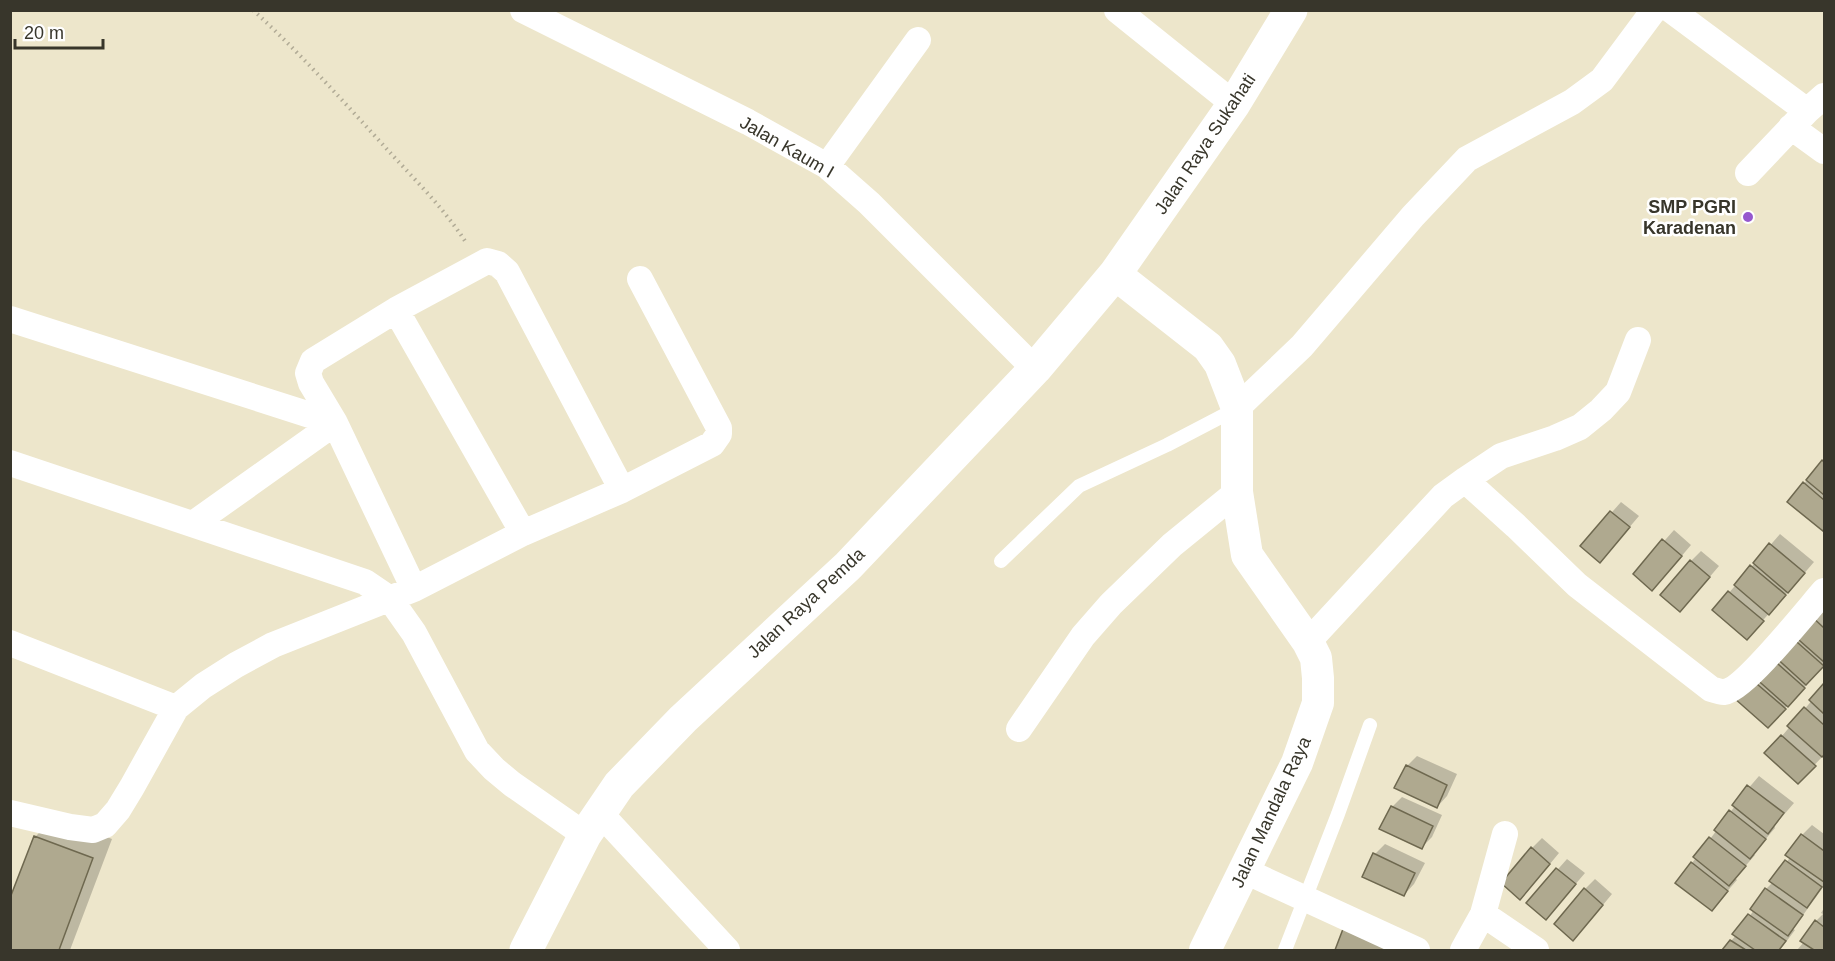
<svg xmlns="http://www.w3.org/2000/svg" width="1835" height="961" font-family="Arial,sans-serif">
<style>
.shadow{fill:#0003}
.building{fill:#afa98f;stroke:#6e684f;stroke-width:1.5}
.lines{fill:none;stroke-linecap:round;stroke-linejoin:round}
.path{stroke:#b1ab96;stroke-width:4;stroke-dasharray:1.5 4.5;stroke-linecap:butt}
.service{stroke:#fff;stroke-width:14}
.minor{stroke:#fff;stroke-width:26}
.tertiary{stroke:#fff;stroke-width:32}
.secondary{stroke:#fff;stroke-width:33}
.poi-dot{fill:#9658ce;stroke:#fff;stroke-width:2}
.labels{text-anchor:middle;stroke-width:5;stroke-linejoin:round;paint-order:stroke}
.street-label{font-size:18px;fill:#38362b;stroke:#fff}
.poi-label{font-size:18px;font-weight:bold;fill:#38362b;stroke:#fff;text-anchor:end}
</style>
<rect width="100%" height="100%" fill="#ede6cb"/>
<path class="shadow" d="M1824,460V527L1823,529L1789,501Z
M1621,502L1639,516L1610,550L1582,546Z
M1674,530L1691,545L1662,579L1635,574Z
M1780,534L1814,562L1795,584L1757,627L1714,610Z
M1701,551L1719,566L1690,600L1691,561Z
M1824,595V664L1813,676L1814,677L1778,716L1736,697Z
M1824,686V755L1798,782L1782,736Z
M1417,756L1457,774L1447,796L1437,807L1407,766Z
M1759,776L1794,803L1774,826L1775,828L1753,854L1755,855L1735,878L1737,880L1712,909L1692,863L1735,806L1734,805Z
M1402,797L1442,815L1432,837L1422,847L1392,807Z
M55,817L112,839L70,950H10V902L35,837Z
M1812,825L1824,834V886L1793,929L1795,930L1780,950H1724L1736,935L1754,910L1766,889L1773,882L1791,856L1802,835Z
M1542,838L1559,853L1530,888L1532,848Z
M1385,844L1425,863L1414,884L1404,895L1375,854Z
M1567,859L1585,873L1556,907L1528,903Z
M1595,879L1612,894L1583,929L1585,889Z
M1824,908V950H1797L1804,942L1816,921L1823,914L1821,913Z
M1345,930L1390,950H1337Z"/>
<path class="building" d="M1822,460L1824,462V495L1806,480Z
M1803,482L1824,500V529L1823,531L1787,502Z
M1610,511L1630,527L1600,563L1580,546Z
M1662,539L1682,556L1652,591L1633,574Z
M1769,543L1805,573L1788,593L1753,563Z
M1690,560L1710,577L1680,612L1660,595Z
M1750,565L1786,595L1769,615L1734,585Z
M1728,591L1764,621L1747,640L1712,610Z
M1808,613L1824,628V662L1791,633Z
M1789,635L1824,666L1806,685L1772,654Z
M1770,657L1805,688L1788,707L1753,676Z
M1750,678L1786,709L1768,728L1734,698Z
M1824,683V714L1809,700Z
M1804,707L1824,725V755L1822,757L1787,726Z
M1781,735L1816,766L1798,784L1764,753Z
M1406,765L1447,785L1437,808L1394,788Z
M1747,785L1784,813L1768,834L1732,805Z
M1391,806L1433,826L1422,849L1379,829Z
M1729,810L1766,839L1750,859L1714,830Z
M1801,834L1824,851V882L1785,855Z
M34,836L93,858L59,950H10V898Z
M1709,837L1746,866L1729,886L1693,857Z
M1531,847L1550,864L1520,900L1501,883Z
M1373,853L1415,873L1404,896L1362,877Z
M1785,860L1822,887L1807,908L1769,881Z
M1691,862L1728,891L1712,911L1675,883Z
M1556,868L1576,884L1546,920L1526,903Z
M1584,888L1603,905L1573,941L1554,924Z
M1765,888L1803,915L1788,936L1750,909Z
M1748,914L1786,941L1779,950H1755L1732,934Z
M1815,920L1824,927V950H1814L1800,941Z
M1343,929L1387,945L1385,950H1335Z
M1730,940L1746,950H1722Z"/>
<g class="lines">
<path class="path" d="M253,10C300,53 342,100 385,147C412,177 443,207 465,241"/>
<path class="service" d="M1001,561L1079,486L1167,445L1236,409
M1285,950L1338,814L1370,725"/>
<path class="minor" d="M523,10L748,122L827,166L869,203L1035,369
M1117,10L1234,104
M1671,10L1807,111
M1791,127L1824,151
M827,166L918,40
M1748,173L1807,111L1824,96
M396,310L523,533
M10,319L335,423L414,589
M1237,408L1302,346L1413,216L1467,159L1572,102L1602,80L1654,10
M10,463L365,582L390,599L414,633L477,751L494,769L512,784L585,835
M1465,480L1516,526L1577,585L1711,689C1714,690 1720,692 1724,692C1744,690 1808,609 1824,591
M193,524L335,423L311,383L308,373L313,361L396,310L487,261L498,264L507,272L622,490
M1308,642L1443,496L1465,480L1501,456L1555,438L1580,427L1601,410L1618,392L1638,340
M10,643L176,708
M1019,729L1083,636L1111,604L1172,545L1237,492
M10,813L70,827L93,830L105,825L118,810L132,787L176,708L203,686L236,665L273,645L414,589L523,533L622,490L712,444L719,434V428L640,279
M600,813L727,950
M1245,871L1417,950
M1483,914L1536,950
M1463,950L1483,914L1505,834"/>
<path class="tertiary" d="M1115,274L1208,347L1220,364L1237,408V492L1247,555L1308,642L1316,658L1318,678V703L1297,763L1205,950"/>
<path class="secondary" d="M526,950L585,835L619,785L683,719L848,566L1035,369L1115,274L1234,104L1291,10"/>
</g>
<circle class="poi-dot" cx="1748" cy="217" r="6"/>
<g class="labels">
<g class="street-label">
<text transform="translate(1205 144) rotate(-56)" y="6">Jalan Raya Sukahati</text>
<text transform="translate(787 147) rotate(30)" y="6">Jalan Kaum I</text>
<text transform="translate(806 603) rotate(-43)" y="6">Jalan Raya Pemda</text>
<text transform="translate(1271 812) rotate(-65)" y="6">Jalan Mandala Raya</text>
</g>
<g class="poi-label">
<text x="1736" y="213">SMP PGRI<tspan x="1736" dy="21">Karadenan</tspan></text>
</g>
</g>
<rect width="1835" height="961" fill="none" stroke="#38362b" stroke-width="24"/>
<path d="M15 39v9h88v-9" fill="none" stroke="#38362b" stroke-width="3"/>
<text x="24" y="39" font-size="18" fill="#38362b" stroke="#ffffff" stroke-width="4.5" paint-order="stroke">20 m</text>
</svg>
